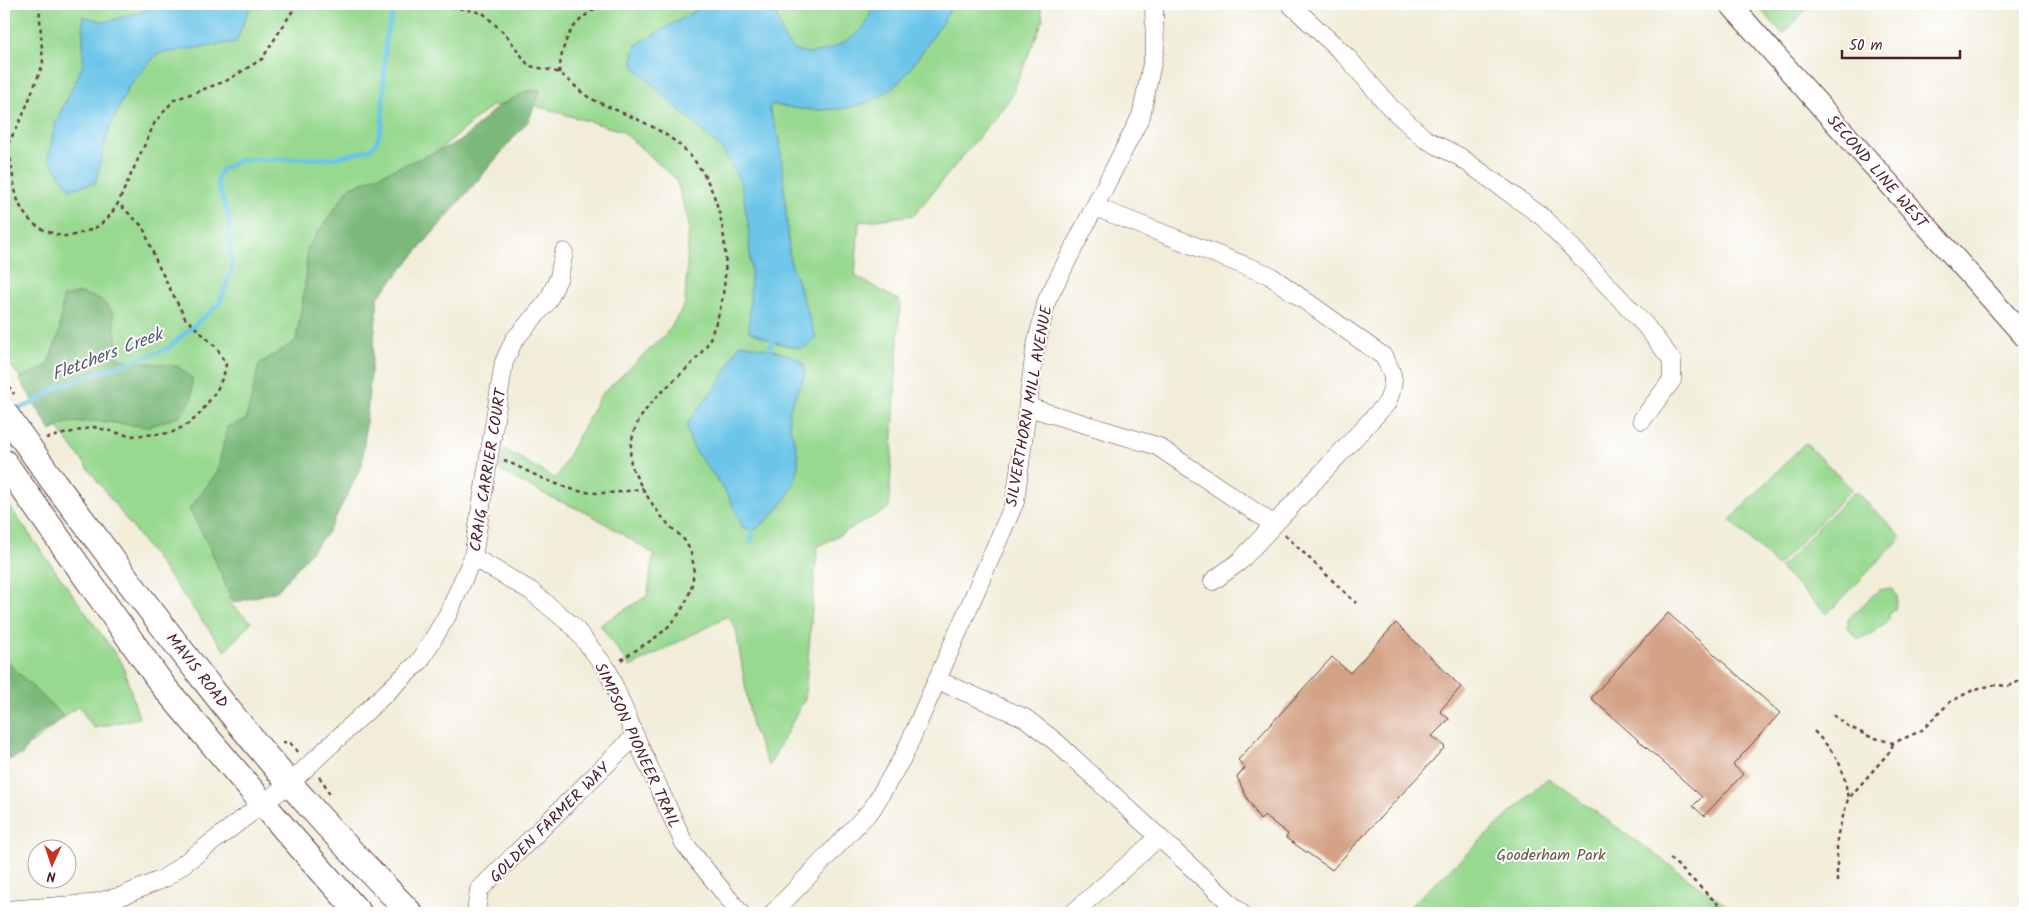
<svg xmlns="http://www.w3.org/2000/svg" width="2029" height="917" font-family="Kalam,sans-serif">
<style>
.green{fill:#98d990;stroke:#717c5e}
.forest{fill:#7ab97a;stroke:#626c52}
.water{fill:#6bc5e8;stroke:#5a728a}
.lines{fill:none;stroke-linecap:round;stroke-linejoin:round}
.stream{stroke:#6bc5e8;stroke-width:4.5}
.building{fill:#d4a285}
.minor-casing{stroke:#633e45;stroke-width:19}
.tertiary-casing{stroke:#633e45;stroke-width:23}
.secondary-casing{stroke:#633e45;stroke-width:27}
.path{stroke:#633e45;stroke-width:2.5;stroke-dasharray:4 4;stroke-linecap:butt}
.minor{stroke:#fff;stroke-width:18}
.tertiary{stroke:#fff;stroke-width:21}
.secondary{stroke:#fff;stroke-width:25}
.secondary-bridge-casing{stroke:#633e45;stroke-width:27;stroke-linecap:butt}
.path-bridge{stroke:#633e45;stroke-width:2.5;stroke-dasharray:4 4;stroke-linecap:butt}
.secondary-bridge{stroke:#fff;stroke-width:25}
.labels{text-anchor:middle;stroke-width:4;stroke-linejoin:round;paint-order:stroke}
.street-label{font-size:16px;fill:#4a1f2b;stroke:#fff}
.park-label{font-size:16px;fill:#615749;stroke:#fff}
.water-label{font-size:18px;font-style:italic;fill:#56596d;stroke:#fff}
</style>
<rect width="100%" height="100%" fill="#fff"/>
<filter id="ink" filterUnits="userSpaceOnUse"><feTurbulence type="fractalNoise" baseFrequency=".02" numOctaves="2"/><feDisplacementMap in="SourceGraphic" scale="10" xChannelSelector="R" yChannelSelector="G"/><feConvolveMatrix kernelMatrix="1 2 1 2 8 2 1 2 1" color-interpolation-filters="sRGB"/></filter>
<filter id="wash" filterUnits="userSpaceOnUse"><feTurbulence type="fractalNoise" baseFrequency=".0096" numOctaves="4" result="noise"/><feDisplacementMap in="SourceGraphic" scale="20" xChannelSelector="R" yChannelSelector="G"/><feGaussianBlur stdDeviation="1.12" result="paint"/><feColorMatrix in="noise" values="0 0 0 0 0 0 0 0 0 0 0 0 0 0 0 0 0 1.4 0 .05"/><feComposite in="paint" operator="in"/></filter>
<g filter="url(#wash)">
<rect width="100%" height="100%" fill="#f1edd9"/>
<path class="green" d="M4,4H1040L1043,20L1010,99L914,215L859,222L855,276L900,301L889,508L817,547L805,698L769,766L752,727L736,630L728,616L630,667L600,625L647,596L654,554L590,514L550,497L500,471L504,449L556,479L600,396L666,334L685,304L689,223L676,179L622,131L533,105L491,106L401,182L257,564L228,602L251,622L225,651L4,356Z
M1756,4H1812L1783,34Z
M1805,443L1852,489L1777,566L1730,520Z
M1855,491L1902,537L1827,614L1779,568Z
M4,499L122,663L139,718L94,728L78,706L32,743L4,753Z
M1891,588L1897,595L1895,609L1889,614V620L1869,636L1858,639L1848,629V619L1879,590Z
M1548,778L1737,913H1403Z"/>
<path class="forest" d="M540,90L529,120L378,297L362,466L328,532L277,591L233,603L210,548L189,509L217,473L227,427L246,420L259,364L296,341L305,286L307,248L349,188L461,141L497,107L527,91Z
M81,293L100,299L113,312L118,359L177,366L192,378V399L180,416L148,427L100,421L66,423L51,431L19,378L47,366L59,334L63,297Z
M4,659L64,717L32,738L22,755L4,761Z"/>
<path class="water" d="M152,4H251L236,42L157,54L129,86L109,129L95,183L70,189L48,158L56,122L83,65V16L105,22L146,11Z
M707,4H771C780,15 779,32 787,43C805,67 850,43 865,25C869,20 871,10 873,4H953C944,21 933,36 922,52C915,61 909,72 901,80C867,115 816,114 772,104L769,109L780,140L790,260L816,337C813,343 807,348 800,348C785,347 763,337 749,331L751,271L748,223L741,183L723,151L633,66V56L636,45Z
M743,344C756,347 797,353 803,364C810,375 791,400 789,413C787,425 795,439 797,450C804,484 779,512 755,530L742,527C737,513 731,500 723,488C709,466 688,451 687,424L722,378L739,345Z"/>
<g class="lines">
<path class="stream" d="M767,355L774,337
M12,412L41,399L56,388L167,349L220,303L232,268L228,215L217,182L221,170L240,160L335,158L371,149L377,141L382,125L386,37L396,4
M751,542L752,523"/>
</g>
<g id="blocks">
<path class="building" d="M1668,613L1780,713L1733,765L1743,774L1704,816L1693,806L1702,797L1591,698Z
M1396,623L1461,687L1440,711L1449,719L1432,736L1445,747L1332,870L1286,838L1288,834L1265,816L1260,820L1247,798L1237,777L1245,768L1238,760L1332,657L1350,673Z"/>
</g>
</g>
<g filter="url(#ink)">
<use href="#blocks" fill-opacity="0" stroke="#633e45" stroke-width="1"/>
<g class="lines">
<defs>
<path id="minor" d="M1290,4L1346,56L1390,107L1425,139L1460,157L1544,218L1645,325L1672,360V380L1642,420
M1095,207L1269,275L1383,356C1395,375 1396,382 1387,403L1240,561L1213,581
M1028,407L1157,446L1273,524
M473,557L531,591L574,627L607,669L635,736L684,843L740,913
M937,680L1025,718L1056,742L1241,913
M4,910L89,904L122,896L165,878L290,783L420,661L448,614L473,557L504,362L514,340L548,301L559,277L564,252
M476,913L479,890L635,736
M773,913L872,809L904,755L1015,502L1035,350L1047,300L1141,116L1155,49L1154,4
M1073,913L1158,838"/>
<path id="tertiary" d="M1730,4L2025,337"/>
<path id="secondary" d="M4,462L164,687L289,834L359,913
M53,481C138,593 220,707 314,811C345,846 378,879 410,913"/>
</defs>
<use href="#minor" class="minor-casing"/>
<use href="#tertiary" class="tertiary-casing"/>
<use href="#secondary" class="secondary-casing"/>
<path class="path" d="M436,4L483,13L507,36L529,66C538,68 551,69 559,73C571,80 579,92 590,98C623,115 659,124 686,151C728,193 735,274 714,328C711,334 710,341 706,346C685,378 639,400 632,440C630,447 630,457 631,464C637,482 655,510 668,524C673,530 680,534 685,541C705,571 687,613 660,634C648,643 634,651 621,660
M559,73C563,37 571,22 603,4
M4,135C18,167 5,211 44,230C54,234 64,238 74,235C97,229 106,224 118,203L155,122L174,100L226,81L262,59L297,4
M8,144L23,115L43,64L39,4
M46,438L94,427L130,436L171,433L188,424L198,416L217,390L224,374L226,365L217,348L185,318L157,263L143,227L118,203
M504,460C523,469 542,479 562,486C587,496 617,494 643,488
M1285,535L1356,603
M1833,715L1848,726L1868,736L1893,743L1921,731L1950,702L1975,689L1995,685L2009,686L2025,678
M1814,731C1838,757 1843,763 1848,799
M282,742L290,743L299,753
M319,777L324,783L331,797
M1670,858L1727,913
M1837,882V837L1848,799L1891,750L1893,743"/>
<use href="#minor" class="minor"/>
<use href="#tertiary" class="tertiary"/>
<use href="#secondary" class="secondary"/>
<defs>
<path id="secondary-bridge" d="M4,412L53,481"/>
</defs>
<use href="#secondary-bridge" class="secondary-bridge-casing"/>
<path class="path-bridge" d="M4,379L14,394"/>
<use href="#secondary-bridge" class="secondary-bridge"/>
</g>
</g>
<g class="labels">
<g class="street-label">
<text transform="translate(1878 171) rotate(49)" y="6">SECOND LINE WEST</text>
<text transform="translate(1028 406) rotate(-80)" y="6">SILVERTHORN MILL AVENUE</text>
<text transform="translate(487 470) rotate(-81)" y="6">CRAIG CARRIER COURT</text>
<text transform="translate(198 670) rotate(52)" y="6">MAVIS ROAD</text>
<text transform="translate(638 745) rotate(65)" y="6">SIMPSON PIONEER TRAIL</text>
<text transform="translate(549 822) rotate(-45)" y="6">GOLDEN FARMER WAY</text>
</g>
<g class="park-label">
<text x="1551" y="860">Gooderham Park</text>
</g>
<g class="water-label">
<text transform="translate(107 354) rotate(-21)" y="6">Fletchers Creek</text>
</g>
</g>
<rect width="2029" height="917" fill="none" stroke="#fff" stroke-width="20"/>
<g transform="translate(52 864) rotate(183)"><circle r="24" fill="#ffffff" stroke="#b7a5aa"/>
<path d="M0-4L9 19L0 12L-9 19Z" fill="#c8321e"/>
<text y="-8" font-size="14" font-weight="bold" text-anchor="middle" fill="#4a1f2b">N</text>
</g>
<path d="M1842 50v8h118v-8" fill="none" stroke="#4a1f2b" stroke-width="2.5"/>
<text x="1849" y="50" font-size="15" fill="#4a1f2b" stroke="#ffffff" stroke-width="4" paint-order="stroke">50 m</text>
</svg>
